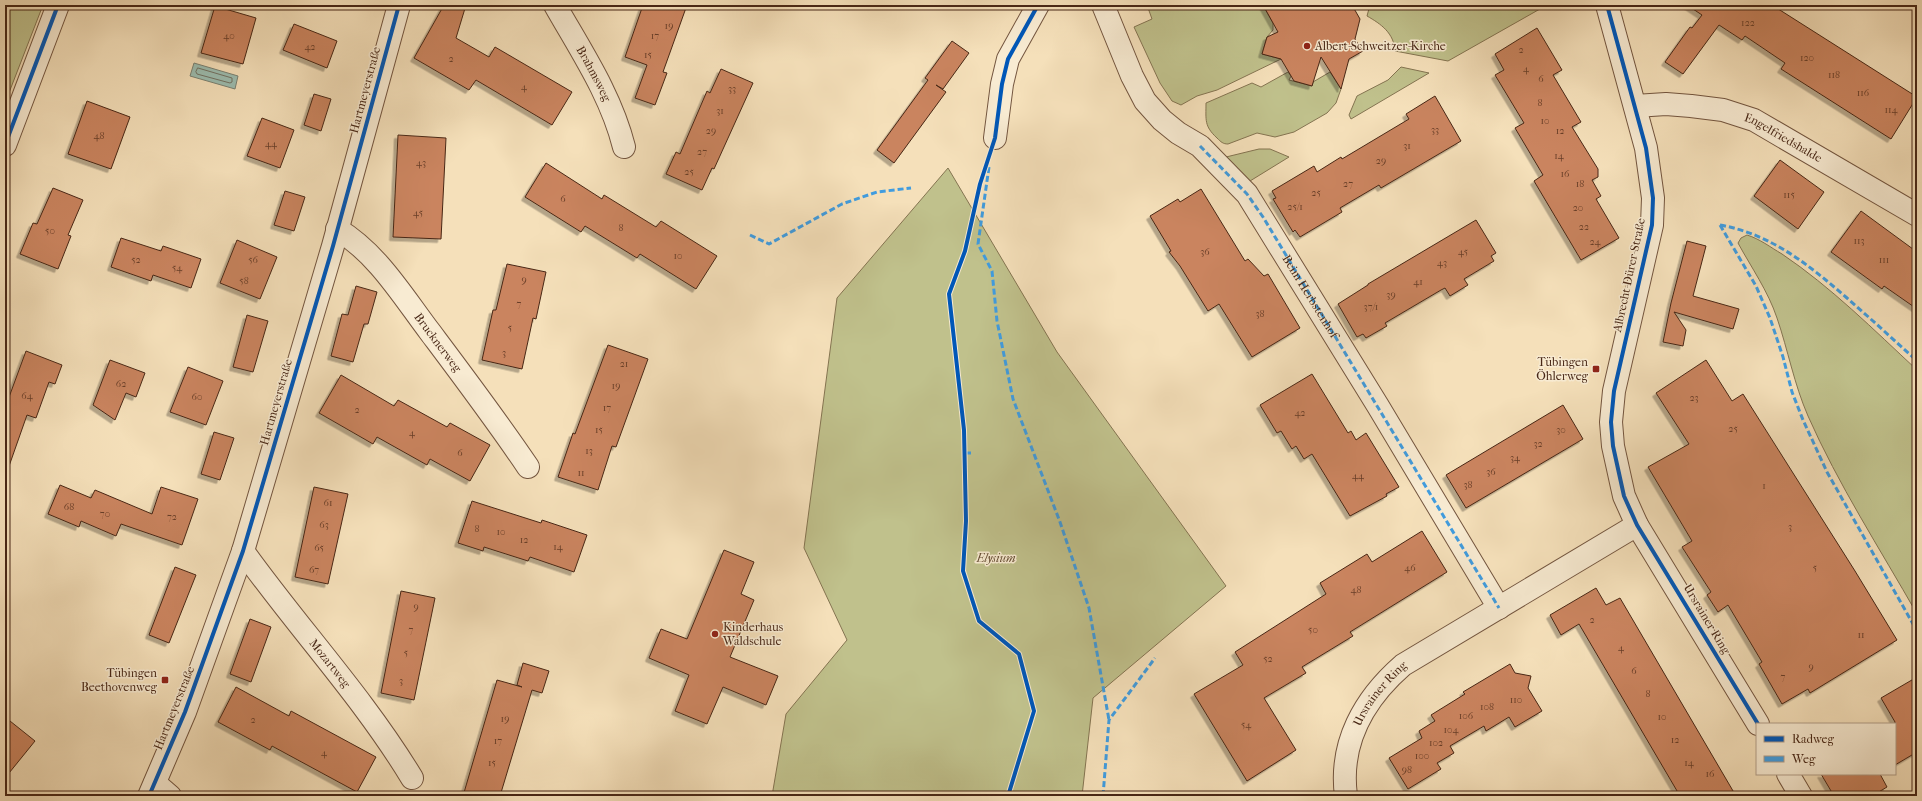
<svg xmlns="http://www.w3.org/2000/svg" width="1922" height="801" font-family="'IM FELL French Canon',serif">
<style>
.green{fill:#c0c18c;stroke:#847451}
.water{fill:#9cbdb0;stroke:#7a8172}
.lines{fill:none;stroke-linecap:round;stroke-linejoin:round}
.shore{stroke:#727263;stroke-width:1}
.building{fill:#ca845e;stroke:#482716;filter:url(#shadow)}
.minor-casing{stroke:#73553f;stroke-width:24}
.minor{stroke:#f8ebd2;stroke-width:22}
.quiet{stroke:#409cdf;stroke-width:3;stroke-dasharray:6 3;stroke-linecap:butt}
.cycleway-casing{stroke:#f8ebd2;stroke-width:6}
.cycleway{stroke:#0057b8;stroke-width:4}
.poi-dot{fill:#8f2418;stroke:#f8ebd2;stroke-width:1.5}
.labels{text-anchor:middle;stroke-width:3;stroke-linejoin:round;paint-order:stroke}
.number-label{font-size:10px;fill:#683e28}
.poi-label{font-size:12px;fill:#482716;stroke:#f8ebd2;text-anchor:start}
.street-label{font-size:12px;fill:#482716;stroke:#f8ebd2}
.park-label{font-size:12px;font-style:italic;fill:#664e34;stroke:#f8ebd2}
</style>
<defs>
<filter id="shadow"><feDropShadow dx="-3.5" dy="3.5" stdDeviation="0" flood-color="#0004"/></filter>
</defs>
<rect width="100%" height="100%" fill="#f5e0ba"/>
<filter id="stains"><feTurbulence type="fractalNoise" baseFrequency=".005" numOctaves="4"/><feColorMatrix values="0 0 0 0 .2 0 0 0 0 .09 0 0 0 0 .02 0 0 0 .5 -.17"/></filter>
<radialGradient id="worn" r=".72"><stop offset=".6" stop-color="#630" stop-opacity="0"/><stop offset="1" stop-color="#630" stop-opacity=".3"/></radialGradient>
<path class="green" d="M5,5H43L5,103Z
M1147,5H1271L1265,9L1273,23V30L1267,37L1262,54L1281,59L1217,90L1197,96L1181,105L1172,101L1160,83L1134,27L1152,19Z
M1370,5H1547L1448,61L1395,51C1394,33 1381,24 1367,16Z
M1401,67L1429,73L1351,119L1349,115L1357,96L1388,80Z
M1288,72L1291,76L1289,80L1312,86L1313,82L1330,72L1341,89L1336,103L1327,113L1294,132L1275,137L1257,133L1228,144C1223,144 1221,142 1217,138C1204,126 1206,120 1206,103L1252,83L1261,87Z
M1259,149H1270L1289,157L1250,181L1226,157Z
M948,168L1057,352L1226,586L1093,698L1082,796H772L786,714L847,640L804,548L837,298Z
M1747,235C1760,239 1770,247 1782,254C1831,287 1874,330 1917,370V614C1880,549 1838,484 1808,416C1794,384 1788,350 1777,318C1768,291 1751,267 1738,243L1741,238Z"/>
<path class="water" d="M194,63L238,76L235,89L190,76Z"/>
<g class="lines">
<path class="shore" d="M198,68L232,78V82L230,83L197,74L196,72Z"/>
</g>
<path class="building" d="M444,5H466L456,38L489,57L495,47L572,92L552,125L476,80L469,90L414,58Z
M643,5H687L663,72L667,73L655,105L635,98L647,65L625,57Z
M1263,5H1352L1360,19L1355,39L1363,51L1349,59L1341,89L1321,57L1312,86L1294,81L1281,59L1262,54L1267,37L1278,32Z
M1687,5H1772L1917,97L1891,139L1781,69L1785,63L1745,36L1742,40L1719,25L1683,74L1665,62L1690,27L1692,28L1702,15Z
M215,6L256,18L243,64L201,53Z
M294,24L337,41L327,68L283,50Z
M1537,28L1562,70L1553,75L1581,122L1572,127L1598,169V177L1592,180L1601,196L1596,199L1619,238L1581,260L1534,181L1543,175L1515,128L1524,123L1495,75L1504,70L1495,54Z
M952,41L969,53L943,89L936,85L946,92L894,163L877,150L928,80L925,78Z
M721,69L753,83L714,169L712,168L702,190L666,174L676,152L680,154L707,91L710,93Z
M314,94L331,99L321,131L304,125Z
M1435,96L1461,141L1381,188L1379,185L1340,208L1342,212L1300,237L1295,230L1293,232L1273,199L1276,198L1272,191L1314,166L1317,172L1341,157L1342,159L1409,119L1406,114Z
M87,101L130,117L111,169L68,154Z
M262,118L294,130L280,168L247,156Z
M398,135L446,138L441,239L393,237Z
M1780,160L1824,192L1798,229L1754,196Z
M546,163L602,199L604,195L656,227L661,221L717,256L696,289L640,254L637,258L585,226L581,232L525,197Z
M53,188L83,200L68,235L71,236L58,269L20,254L33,223L37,224Z
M1201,189L1245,261L1248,259L1264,276L1268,274L1300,328L1252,357L1219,304L1208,311L1180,266L1169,252L1171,251L1150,216L1178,199L1180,202Z
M285,191L305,197L294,231L274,225Z
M1861,211L1917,252V309L1884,286L1882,289L1831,252Z
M1476,220L1496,253L1491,256L1494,261L1464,279L1468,285L1450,296L1445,288L1441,290L1385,323L1387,326L1366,338L1363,334L1357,337L1338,304L1368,285V284Z
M121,238L161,251L163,246L201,259L191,288L153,275L151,281L111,267Z
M237,240L277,257L260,299L220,283Z
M1687,241L1706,246L1693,296L1739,309L1733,329L1674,312L1686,330L1683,346L1663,342L1671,303Z
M507,264L546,272L536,319L533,318L522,369L482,360L493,310H496Z
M356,286L377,292L368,324H364L353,362L331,356L342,314L348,315Z
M247,315L268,321L253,372L233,367Z
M608,345L648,359L616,447L612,446L598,490L558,477L573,433L575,434Z
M26,351L62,365L55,384L49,382L36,418L27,415L8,469H5V408Z
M110,360L145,373L136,397L126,393L115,420L93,405Z
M1706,360L1732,401L1743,394L1855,571L1897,640L1810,693L1808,689L1782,704L1759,664L1762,662L1728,605L1718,612L1707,595L1711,592L1682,547L1692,541L1648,467L1689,444L1656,393Z
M188,367L223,381L206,425L170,412Z
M1312,374L1348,433L1351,431L1356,440L1366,433L1399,487L1386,494L1387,496L1350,516L1312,454L1304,459L1296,446L1292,449L1281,431L1277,433L1260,405Z
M341,375L394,406L398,400L447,427L450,423L490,445L470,481L430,459L427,465L377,437L373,444L319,413Z
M1563,405L1583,439L1466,508L1446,475Z
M214,432L234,438L220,480L201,474Z
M60,485L91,498L95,490L152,514L161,487L198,499L182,545L121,524L116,536L81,521L79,527L48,514Z
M314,487L348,494L328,584L295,577Z
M472,501L541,523L542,520L587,535L574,572L530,557L528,561L484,547L483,551L458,543Z
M1422,531L1447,572L1350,632L1353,636L1302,667L1306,673L1264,698L1296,750L1247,781L1194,694L1243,665L1235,652L1326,594L1320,583L1367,554L1372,562Z
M724,550L754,562L741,594L754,600L730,657L778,676L766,705L723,687L707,724L675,711L689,675L649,658L661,629L687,639Z
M175,567L196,575L169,643L149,635Z
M1596,588L1606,605L1620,598L1736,796H1680L1579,624L1561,635L1550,615Z
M401,591L435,598L414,700L381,693Z
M250,619L271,627L251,682L230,674Z
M523,663L549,671L542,693L532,690L500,796H463L497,680L522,687L517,685Z
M1510,664L1515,673L1531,676L1528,688L1542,711L1515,727L1509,717L1486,731L1484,726L1450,746L1454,753L1437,763L1441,769L1408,789L1389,758L1422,738L1419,731L1435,721L1431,715L1465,694L1463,692Z
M1917,677V752L1895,765V722L1881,698Z
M236,687L289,716L291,711L376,757L357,792L272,746L270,750L218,722Z
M5,717L35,741L5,778Z
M1821,774H1880L1887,787L1872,796H1834Z"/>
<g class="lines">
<defs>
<g id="minor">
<path id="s1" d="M555,5C581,51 611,95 624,147"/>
<path id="s2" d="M1103,5L1132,76L1145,101L1162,120L1178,133L1200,146L1247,194L1378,406L1499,608"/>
<path d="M1607,5L1646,148L1653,198L1652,225L1614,391L1611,422L1613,446L1624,496L1637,525L1758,724"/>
<path id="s3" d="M1635,106L1666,104L1691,106L1723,110L1754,120L1917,215"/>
<path d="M995,138L1002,84L1008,59L1038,5"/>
<path d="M5,145L58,5"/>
<path id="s4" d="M337,229C377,253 402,295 430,332C463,376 497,421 528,467"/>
<path id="s5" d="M243,551C298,628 363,697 412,778"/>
<path d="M1788,774L1801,796"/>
<path d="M155,783L170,796"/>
<path d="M149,796L185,712L243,551L333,246L399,5"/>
<path id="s6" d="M1346,796C1339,743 1364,699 1403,665L1637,525"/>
</g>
</defs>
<use href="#minor" class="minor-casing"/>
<use href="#minor" class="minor"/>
<path class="quiet" d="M1200,146L1247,194L1263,217L1499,608
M989,167L978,244L992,271L997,321L1013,399L1060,522L1089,608L1109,720
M1720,225L1756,286L1770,318L1783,357L1792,392L1803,420L1827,472L1917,631
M1720,225C1771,234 1809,265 1847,298C1871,319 1894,340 1917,361
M750,235L769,244L842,204L877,192L911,188
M965,453H974
M1103,796L1109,720L1155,658"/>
<defs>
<path id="cycleway" d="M1607,5L1646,148L1653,198L1652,225L1614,391L1611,422L1613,446L1624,496L1637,525L1758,724
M5,145L58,5
M149,796L185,712L243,551L333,246L399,5
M1008,796L1034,711L1019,654L979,621L963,571L966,521L964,430L949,294L965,251L980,184L995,138L1002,84L1008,59L1038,5"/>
</defs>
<use href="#cycleway" class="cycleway-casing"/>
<use href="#cycleway" class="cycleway"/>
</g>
<g class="poi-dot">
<circle cx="1307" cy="46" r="4"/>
<rect x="1592" y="365" width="8" height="8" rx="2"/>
<circle cx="715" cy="634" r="4"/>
<rect x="161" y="676" width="8" height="8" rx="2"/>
</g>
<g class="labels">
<g class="number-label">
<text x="1748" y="26">122</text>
<text x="669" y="29">19</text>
<text x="229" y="39">40</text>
<text x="655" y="39">17</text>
<text x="310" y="50">42</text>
<text x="1521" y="53">2</text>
<text x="648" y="58">15</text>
<text x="1807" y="61">120</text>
<text x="451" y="62">2</text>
<text x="1526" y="72">4</text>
<text x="1834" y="78">118</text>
<text x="1541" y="82">6</text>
<text x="524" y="90">4</text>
<text x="732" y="92">33</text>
<text x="1863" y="96">116</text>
<text x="1540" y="106">8</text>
<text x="1891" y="113">114</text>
<text x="720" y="114">31</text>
<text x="1545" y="124">10</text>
<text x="1435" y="133">33</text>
<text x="711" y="134">29</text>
<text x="1560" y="134">12</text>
<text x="99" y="139">48</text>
<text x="271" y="147">44</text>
<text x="1407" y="149">31</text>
<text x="702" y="155">27</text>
<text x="1559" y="159">14</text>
<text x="1381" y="164">29</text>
<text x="421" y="166">43</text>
<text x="689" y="175">25</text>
<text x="1565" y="177">16</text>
<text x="1348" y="187">27</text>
<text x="1580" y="187">18</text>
<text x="1316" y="196">25</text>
<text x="1789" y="198">115</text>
<text x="563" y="202">6</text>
<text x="1295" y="210">25/1</text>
<text x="1578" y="211">20</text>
<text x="418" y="216">45</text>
<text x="1584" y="230">22</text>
<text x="621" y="231">8</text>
<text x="50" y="234">50</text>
<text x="1859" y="244">113</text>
<text x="1595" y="245">24</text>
<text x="1205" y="255">36</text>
<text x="1463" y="255">45</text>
<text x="678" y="259">10</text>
<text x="136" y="263">52</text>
<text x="253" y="263">56</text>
<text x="1884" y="263">111</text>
<text x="1442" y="266">43</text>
<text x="177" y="271">54</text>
<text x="524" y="283">9</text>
<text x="244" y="284">58</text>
<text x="1418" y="285">41</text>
<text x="1391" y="298">39</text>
<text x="519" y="307">7</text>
<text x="1371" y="310">37/1</text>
<text x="1260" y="317">38</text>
<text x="510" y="331">5</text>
<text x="504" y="356">3</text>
<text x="624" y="367">21</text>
<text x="121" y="387">62</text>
<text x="616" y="389">19</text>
<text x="27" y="399">64</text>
<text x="197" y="400">60</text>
<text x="1694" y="401">23</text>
<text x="607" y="411">17</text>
<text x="357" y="413">2</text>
<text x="1300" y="416">42</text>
<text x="1733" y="432">25</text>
<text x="599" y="433">15</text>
<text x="1561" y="433">30</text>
<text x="412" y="436">4</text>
<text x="1538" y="447">32</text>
<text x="589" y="454">13</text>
<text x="460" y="456">6</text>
<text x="1515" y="461">34</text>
<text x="1491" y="475">36</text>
<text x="581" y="476">11</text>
<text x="1358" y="479">44</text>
<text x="1468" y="488">38</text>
<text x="1764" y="489">1</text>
<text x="328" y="506">61</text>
<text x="69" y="510">68</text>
<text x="105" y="517">70</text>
<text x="172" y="520">72</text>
<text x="324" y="528">63</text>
<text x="1790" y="530">3</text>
<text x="477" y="532">8</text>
<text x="501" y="535">10</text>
<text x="524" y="543">12</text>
<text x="558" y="550">14</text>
<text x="319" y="551">65</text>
<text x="1410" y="571">46</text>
<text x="1815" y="571">5</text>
<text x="314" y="573">67</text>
<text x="1356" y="593">48</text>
<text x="416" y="610">9</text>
<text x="1592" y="623">2</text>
<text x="411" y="633">7</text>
<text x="1313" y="633">50</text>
<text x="1861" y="638">11</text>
<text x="1621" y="651">4</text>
<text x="406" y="656">5</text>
<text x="1268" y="662">52</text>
<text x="1811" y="670">9</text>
<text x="1634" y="674">6</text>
<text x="1783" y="680">7</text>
<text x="401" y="684">3</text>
<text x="1648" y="697">8</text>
<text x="1516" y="703">110</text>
<text x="1487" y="710">108</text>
<text x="1466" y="719">106</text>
<text x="1662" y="720">10</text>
<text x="505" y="722">19</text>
<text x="253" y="723">2</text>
<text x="1246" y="728">54</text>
<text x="1451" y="733">104</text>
<text x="1675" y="743">12</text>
<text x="498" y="744">17</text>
<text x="1436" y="746">102</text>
<text x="324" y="756">4</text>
<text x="1422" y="759">100</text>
<text x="492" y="766">15</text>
<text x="1689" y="766">14</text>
<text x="1407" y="773">98</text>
<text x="1710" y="777">16</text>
</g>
<g class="poi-label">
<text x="1315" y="50">Albert-Schweitzer-Kirche</text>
<text x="1588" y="366" text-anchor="end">Tübingen<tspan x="1588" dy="14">Öhlerweg</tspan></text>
<text x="723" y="631">Kinderhaus<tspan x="723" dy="14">Waldschule</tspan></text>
<text x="157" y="677" text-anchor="end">Tübingen<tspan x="157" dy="14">Beethovenweg</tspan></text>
</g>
<g class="street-label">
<text dy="4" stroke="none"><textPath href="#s1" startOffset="79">Brahmsweg</textPath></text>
<text transform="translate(365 90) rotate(-75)" y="4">Hartmeyerstraße</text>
<text dy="4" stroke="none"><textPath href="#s3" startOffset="155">Engelfriedshalde</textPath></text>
<text transform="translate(1629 275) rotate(-78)" y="4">Albrecht-Dürer-Straße</text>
<text dy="4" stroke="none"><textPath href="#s2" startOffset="364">Beim Herbstenhof</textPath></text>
<text dy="4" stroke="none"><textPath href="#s4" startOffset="153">Brucknerweg</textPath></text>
<text transform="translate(276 402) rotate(-74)" y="4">Hartmeyerstraße</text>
<text transform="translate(1707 619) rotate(59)" y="4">Ursrainer Ring</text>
<text dy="4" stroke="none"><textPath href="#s5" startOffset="142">Mozartweg</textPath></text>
<text dy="4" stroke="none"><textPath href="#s6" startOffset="112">Ursrainer Ring</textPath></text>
<text transform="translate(174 708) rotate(-68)" y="4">Hartmeyerstraße</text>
</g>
<g class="park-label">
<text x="996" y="562">Elysium</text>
</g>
</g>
<rect width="1922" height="801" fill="none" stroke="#f5e0ba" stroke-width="20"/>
<rect x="6" y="6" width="1910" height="789" fill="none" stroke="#482716" stroke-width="2"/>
<rect x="10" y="10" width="1902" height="781" fill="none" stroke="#482716"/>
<rect x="1756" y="723" width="140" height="52" fill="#f8ebd2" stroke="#b29d87"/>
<rect x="1764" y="736" width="20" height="6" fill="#0057b8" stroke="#b29d87"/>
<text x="1792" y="743" font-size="12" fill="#482716">Radweg</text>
<rect x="1764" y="756" width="20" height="6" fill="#409cdf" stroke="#b29d87"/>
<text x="1792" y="763" font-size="12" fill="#482716">Weg</text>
<rect width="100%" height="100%" filter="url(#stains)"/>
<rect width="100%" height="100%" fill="url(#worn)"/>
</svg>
